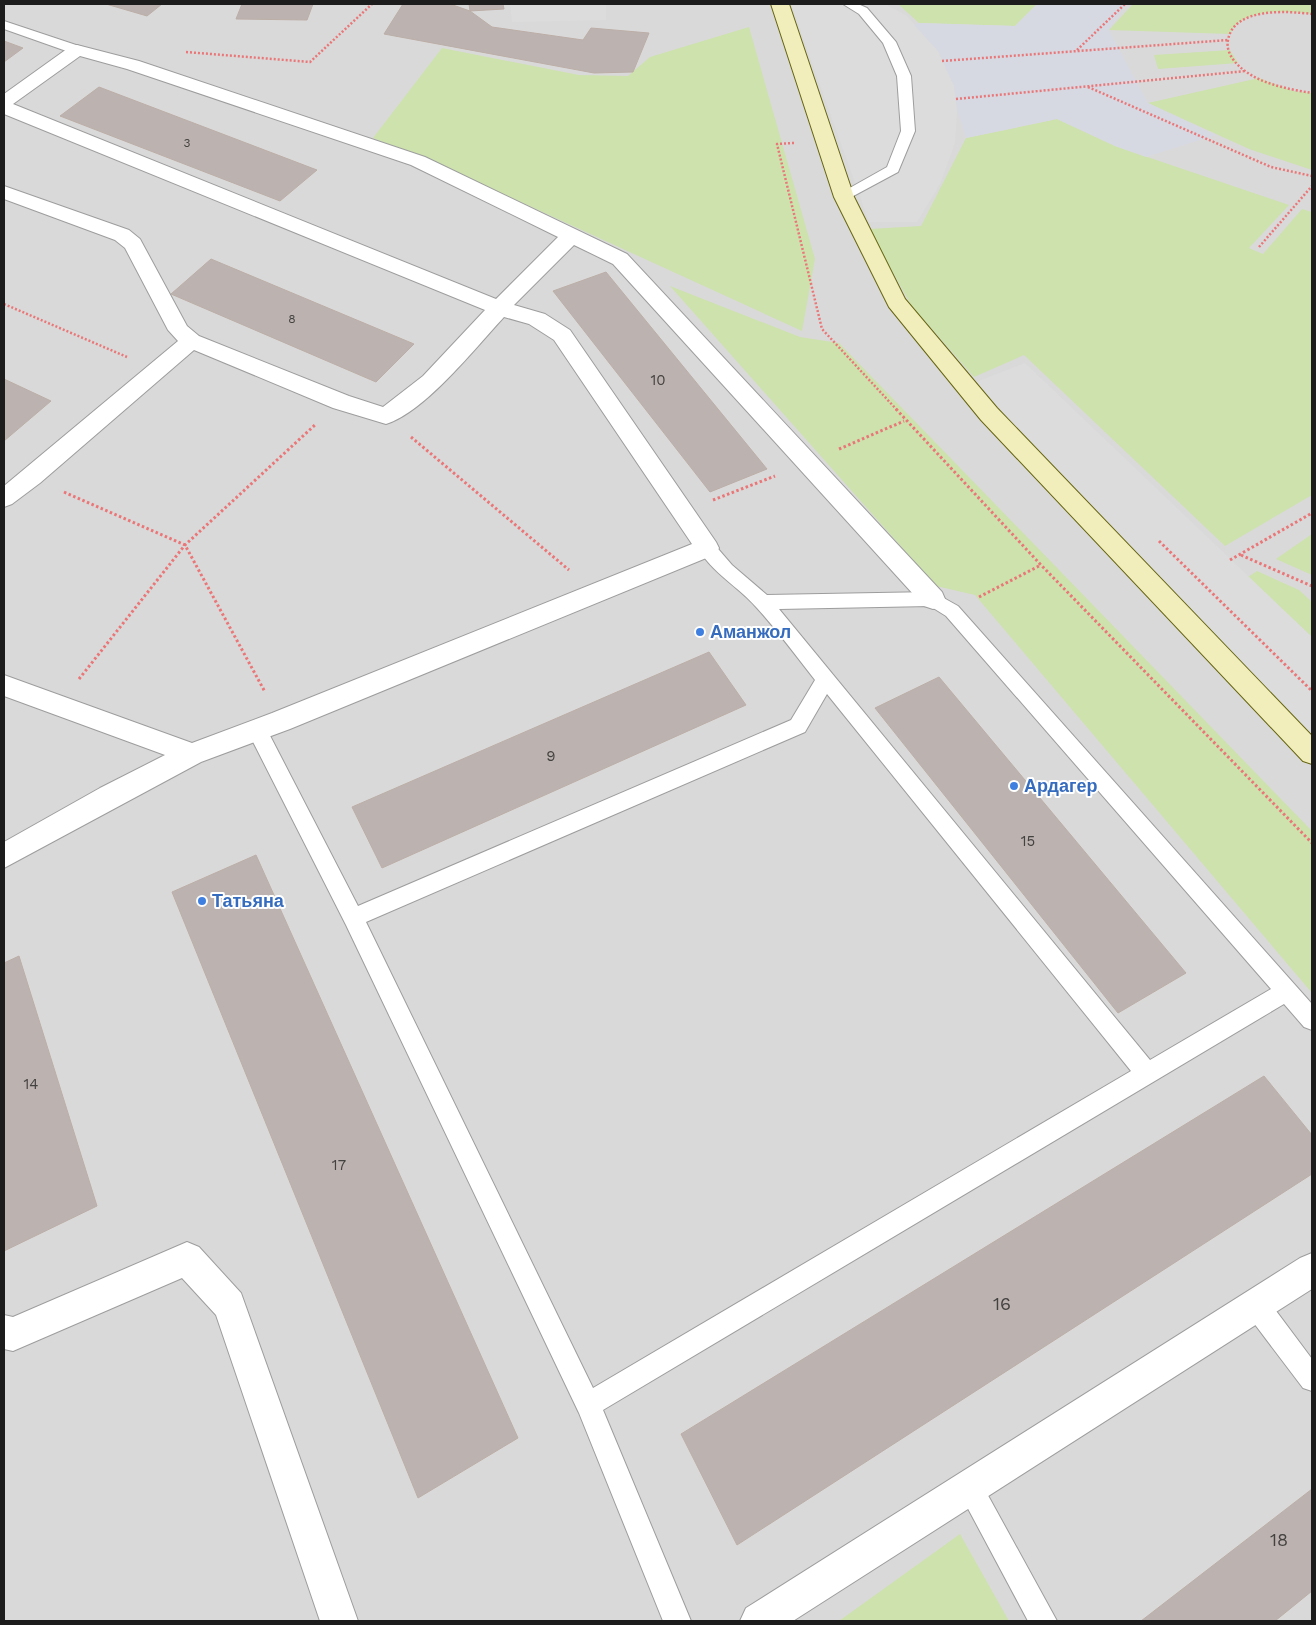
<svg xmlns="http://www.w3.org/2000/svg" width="1316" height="1625" font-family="'Work Sans',sans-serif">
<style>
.residential{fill:#dad9d9}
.grass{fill:#cde2ad}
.parking{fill:#dcdcdc}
.plaza{fill:#d7d9e2}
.building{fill:#bcb3b0;stroke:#bcaea7}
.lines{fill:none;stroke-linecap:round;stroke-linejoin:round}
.service-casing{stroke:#9d9d9d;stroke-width:2}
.minor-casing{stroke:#9d9d9d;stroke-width:2}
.secondary-casing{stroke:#666510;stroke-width:2}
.path-far1{stroke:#ea7678;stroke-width:2.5;stroke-dasharray:2 2;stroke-linecap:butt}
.path{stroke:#ea7678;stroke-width:3;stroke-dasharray:2.5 2.5;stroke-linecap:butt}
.service{fill:#fff;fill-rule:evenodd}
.minor{fill:#fff;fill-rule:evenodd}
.secondary{fill:#f2eebb;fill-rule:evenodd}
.shop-dot{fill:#3f7fe0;stroke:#fff;stroke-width:2}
.labels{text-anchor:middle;stroke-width:4;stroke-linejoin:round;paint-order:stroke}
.far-number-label{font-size:12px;fill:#444241}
.number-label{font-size:15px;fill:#444241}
.shop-label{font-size:18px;font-weight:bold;fill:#366cbe;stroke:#fff;text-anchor:start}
.near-number-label{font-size:18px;fill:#444241}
</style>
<rect width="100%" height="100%" fill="#ece8e3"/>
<path class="residential" d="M4,4H1312V1621H4Z"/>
<path class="grass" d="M898,4H1037L1015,26L919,23Z
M1133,4H1312V14C1289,11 1241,7 1230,34L1109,30Z
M749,27L815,259L802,331L444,167L373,138L442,48L579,75L628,76L650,57Z
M1230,50L1238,63L1158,69L1154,55Z
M1259,78L1293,91L1312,93V170L1249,149L1148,103Z
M1057,119L1115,146L1289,205L1249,248L1263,254L1302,209L1312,212V495L1225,546L1024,355L974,377L911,305L869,229L921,226L966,138Z
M670,286L800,337L839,343L1312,831V993L975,595L936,586Z
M1312,534V575L1276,559Z
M1257,571L1299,590L1312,602V637L1248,577Z
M960,1534L1009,1621H839Z"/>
<path class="parking" d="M510,4H606V20L512,22Z
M791,4H885L907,16L938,51L954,86L957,110L955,143L940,184L917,222H869Z
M1025,363L1312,637V752L966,386Z"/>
<path class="plaza" d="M1037,4H1126L1109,30L1148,103L1216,135L1146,157L1115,146L1057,119L966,138L957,110L954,86L938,51L914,25L919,23L1015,26Z"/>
<path class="building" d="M106,4H162L147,16Z
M242,4H313L307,20L236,19Z
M403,4H450L470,11L492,27L583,40L591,28L649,33L633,72L594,73L384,34Z
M469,4H503L504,9L470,11Z
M4,41L23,48L4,62Z
M99,87L317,170L280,201L60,116Z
M211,259L414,344L376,382L171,294Z
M606,272L767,469L710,492L553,291Z
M4,379L51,401L4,441Z
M709,652L746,705L382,868L352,807Z
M939,677L1186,973L1118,1013L875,708Z
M256,855L518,1438L418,1498L172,892Z
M19,956L97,1206L4,1251V963Z
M1264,1076L1312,1135V1174L737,1545L681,1434Z
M1312,1489V1591L1275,1621H1141Z"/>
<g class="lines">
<defs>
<path id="service" d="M843,4H858L867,8L896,42L911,76L915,131L898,172L844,201L839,200L837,197L839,194L887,167L901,131L897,76L883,43L859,14Z
M4,21L82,47L84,50L82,53H72L4,29Z
M707,541L713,543L732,565L767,595L933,592L958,606L1312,1004V1030L1304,1027L1284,1004L603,1410L691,1621H663L579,1413L346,925L247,730L250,724L257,722L264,724L358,906L791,720L815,680C796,656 778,631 757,608C739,587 712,573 698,548L701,543ZM930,606L946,616L1271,989L1150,1060L779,609ZM827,694L1131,1071L593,1388L366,922L805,732Z
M1256,1293L1265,1296L1312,1359V1391L1303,1388L1247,1314L1244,1305L1247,1296Z
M970,1475L979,1479L1057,1621H1028L957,1488L961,1479Z"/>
<path id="minor" d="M77,45L139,61L425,157L627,254L942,592L945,599L942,606L933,609L924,606L613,264L574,245L514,305L545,314L570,330L716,542L719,548L716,554L290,729L201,762L4,868V842L100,788L165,755L4,696V675L192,743L272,713L692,544L554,340L529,324L504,317C476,347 425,412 386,424L333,408L194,350L40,483L12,504L4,507V486L178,341L168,330L125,248L115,240L4,199V186L129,230L140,239L187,326L199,336L349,396L383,407L423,376L485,310L4,114V94L71,46ZM80,56L127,69L411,165L558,237L496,299L13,104Z
M187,1242L199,1247L241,1293L358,1621H320L216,1315L182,1278L13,1351L4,1349V1315L13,1317Z
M1312,1253V1289L793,1621H740L746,1608L1300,1258Z"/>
<path id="secondary" d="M771,4H789L854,197L905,299L997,408L1312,736V764L1303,761L981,420L889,307L834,197Z"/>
</defs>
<use href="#service" class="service-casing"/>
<use href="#minor" class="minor-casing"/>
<use href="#secondary" class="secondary-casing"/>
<path class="path-far1" d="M1312,14C1287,11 1234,7 1228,40C1226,49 1231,58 1237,64C1255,83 1287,89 1312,93
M1077,50L1125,4
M186,52L310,62L372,4
M942,61L1228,40
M1088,87L1271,167L1312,176
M956,99L1246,71
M794,143L777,144L822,329L897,410
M1259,247L1312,186
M4,304L127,357"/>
<path class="path" d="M896,409L1041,565L1312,843
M411,437L569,570
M839,449L904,421
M64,492L185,545L265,692
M713,500L775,476
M1159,541L1312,691
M1241,555L1312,586
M1230,560L1312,513
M979,597L1041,565
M79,679L185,545L316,424"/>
<use href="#service" class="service"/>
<use href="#minor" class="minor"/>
<use href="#secondary" class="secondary"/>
</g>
<g class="shop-dot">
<circle cx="700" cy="632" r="5"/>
<circle cx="1014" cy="786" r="5"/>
<circle cx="202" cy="901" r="5"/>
</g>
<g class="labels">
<g class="far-number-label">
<text x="187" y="147">3</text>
<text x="292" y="323">8</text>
</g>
<g class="number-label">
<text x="658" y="385">10</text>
<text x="551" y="761">9</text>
<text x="1028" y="846">15</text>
<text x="31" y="1089">14</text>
<text x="339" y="1170">17</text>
</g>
<g class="shop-label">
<text x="710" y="638">Аманжол</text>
<text x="1024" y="792">Ардагер</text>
<text x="212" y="907">Татьяна</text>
</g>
<g class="near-number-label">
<text x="1002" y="1310">16</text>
<text x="1279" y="1546">18</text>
</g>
</g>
<rect width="1316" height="1625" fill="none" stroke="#1c1c1c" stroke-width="10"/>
</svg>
